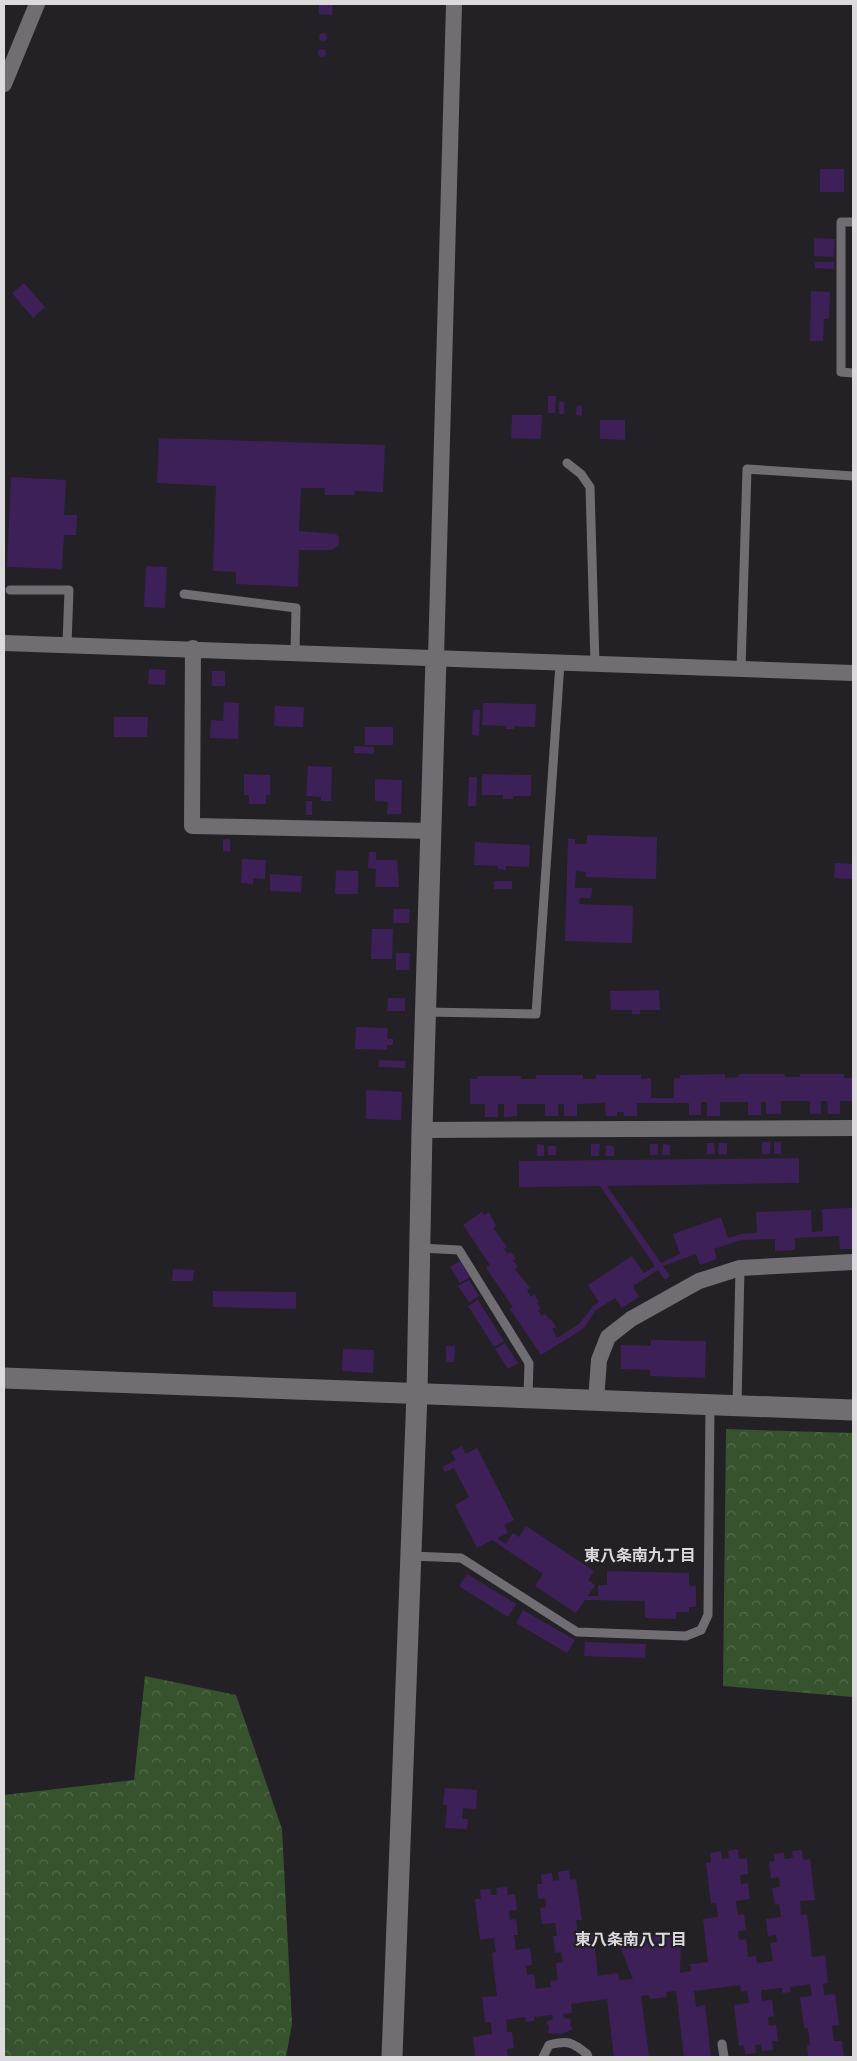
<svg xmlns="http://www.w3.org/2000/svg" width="857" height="2061" font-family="Figtree,'Noto Sans JP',sans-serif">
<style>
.forest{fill:url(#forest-crowns)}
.building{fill:#3e2059}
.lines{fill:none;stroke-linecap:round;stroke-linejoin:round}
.service{stroke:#706e73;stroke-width:9}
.minor{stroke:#706e73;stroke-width:16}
.tertiary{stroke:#706e73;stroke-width:21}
.labels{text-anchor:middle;stroke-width:4.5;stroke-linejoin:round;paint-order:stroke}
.neighbourhood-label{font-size:16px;font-weight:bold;fill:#dcdadd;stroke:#232125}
</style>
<defs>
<pattern id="forest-crowns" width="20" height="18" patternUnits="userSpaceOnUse" patternTransform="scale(1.25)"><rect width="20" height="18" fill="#36532e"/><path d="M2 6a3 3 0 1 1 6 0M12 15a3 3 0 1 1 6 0" fill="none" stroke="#526b4c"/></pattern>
</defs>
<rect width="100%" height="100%" fill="#232125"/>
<path class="forest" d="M726,1429L853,1433V1697L723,1686Z
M145,1676L236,1695L282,1829L292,2024L286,2057H4V1795L134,1780Z"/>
<path class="building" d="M319,4H333L332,15L319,14Z
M319 37a4 4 0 1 1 8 0a4 4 0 1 1-8 0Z
M318 53a4 4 0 1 1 8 0a4 4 0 1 1-8 0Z
M820,169H844V192H820Z
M814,238L835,239L834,257L814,256Z
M815,262H834V269L815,268Z
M24,283L45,307L33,318L12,293Z
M811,291L830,292L829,319H824L823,341H810Z
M548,396H556L555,413H548Z
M559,401L564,402V414H559Z
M577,405L582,406V416L576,415Z
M512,415H542L541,439L511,438Z
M600,420H625V440L600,439Z
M159,438L385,445L383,492L355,491L354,495H325V488H301L299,531L336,534L339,538L338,546L331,550H299L298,587L236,584V572L213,571L216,486L157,483Z
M11,477L66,480L64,515H77L76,535H64L62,569L7,567Z
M146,566L167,567L165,608L144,607Z
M149,669L166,670L165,685L148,684Z
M212,671H225V686H212Z
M224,702L239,703L238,739L210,738L211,720L223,721Z
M483,703L536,704L535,727L514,726V729H506V726L482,725Z
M275,706L304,707L303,727L274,726Z
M473,710H480L479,736L472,735Z
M114,717H148L147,737H114Z
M365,727H393V745H365Z
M354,746L374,747V754L354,753Z
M308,766L332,767L331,801H321V797L306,796Z
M244,774L270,775V795H266V804H249V795H244Z
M482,774L531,775V796H513V799H503V795H482Z
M469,777H477L476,806H468Z
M375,779L402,780L401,814H387L388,802L375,801Z
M306,801H312V815H306Z
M587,835L657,837L656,879L586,877V872L576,871L575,888H592L591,898H580L579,904L633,906L632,943L565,941L568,839H575V844H587Z
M223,839H230V852L223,851Z
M475,842L530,845L529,867L506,866V870L498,869V866L474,865Z
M369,852H376V860H397L399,887H375L376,869L368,868Z
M242,859L266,860L265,879L253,878V884L241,883Z
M835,863L853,864V879L834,878Z
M336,870L358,871V894H335Z
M270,874L302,876L301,892L270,891Z
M494,881H512V889H494Z
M394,909H410L409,923H393Z
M372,929H393L392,959H371Z
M396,953H410L409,970H396Z
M659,990L660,1010H640V1014H632V1010H611L610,991Z
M388,998H405V1011H387Z
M356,1027L388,1028L387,1039H393V1045H387V1050L355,1049Z
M379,1060L406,1061L405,1068L378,1067Z
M725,1074V1078L739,1077V1074H785V1077H800V1074H844V1078H853V1101H840V1114H828L827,1101H821V1114H810V1101H781V1114H766V1102H761V1115H748V1102H720V1116H707V1102H701V1115H689V1103H637V1116H624V1112H617V1116H606L605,1103L577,1104V1116H564V1104H558V1116H545V1104H517V1116L504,1117V1104H498V1117H485V1104H470V1079H477V1076H521V1079H536V1075H583V1079H596V1075H641V1079L651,1078V1098H674V1078H680V1075Z
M366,1090L402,1092L401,1120L366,1119Z
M762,1142H771L770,1154H762Z
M774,1142H781V1154H774Z
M707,1143H714L715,1154H707Z
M719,1143H727V1154H718Z
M537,1144L544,1145V1156H537Z
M591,1144H600L599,1156H591Z
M650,1144H658V1155H650Z
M663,1144L670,1145V1155H662Z
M606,1145L614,1146V1156H605Z
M548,1146H556V1155H548Z
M799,1158V1183L607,1186L661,1263L680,1254L673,1234L721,1217L728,1238L741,1234L757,1233L756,1212L811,1210L812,1232L823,1231L822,1209L853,1208V1249H840L839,1236L795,1238V1250L775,1251V1239L741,1240L714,1249L717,1259L700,1265L696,1254L663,1266L670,1276L665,1280L658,1270L633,1286L639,1297L622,1308L615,1298L596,1310L584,1328L541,1355L510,1309L513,1307L486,1268L490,1265L463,1225L482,1212L484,1215L489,1212L496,1226L493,1228L507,1247L504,1249L508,1254L511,1252L516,1259L513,1260L518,1267L515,1269L530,1288L527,1290L531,1297L534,1294L539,1302L537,1303L541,1309L538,1310L542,1316L545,1314L550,1320L551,1319L556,1327L552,1329L557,1338L579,1324L593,1306L599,1302L588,1285L632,1256L644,1273L655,1266L600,1186L519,1187V1161Z
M460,1261L470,1277L460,1283L450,1267Z
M173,1269L194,1270L193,1281H172Z
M469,1280L479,1296L469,1302L458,1286Z
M213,1291L296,1292V1309L213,1307Z
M478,1300L504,1341L494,1347L468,1306Z
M651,1340L706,1341L705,1378L650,1376V1370L621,1369V1345L651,1346Z
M505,1343L518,1363L508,1369L495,1349Z
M446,1346H455L454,1362H446Z
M343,1349L374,1350L373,1373L342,1371Z
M462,1446L465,1454L477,1448L514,1520L504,1525L508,1533L497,1538L506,1544L513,1533L519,1537L526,1526L594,1571L588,1580L595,1585L588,1596H598V1585H607V1571L689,1573V1586H696V1607H689V1612H676V1619L645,1618V1601L585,1600L576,1613L535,1586L543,1574L492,1540L477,1548L455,1505L469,1497L454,1468L445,1472L442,1467L456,1460L451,1452Z
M467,1574L516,1604L508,1617L459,1586Z
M523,1610L575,1640L567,1653L516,1623Z
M585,1642L646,1644L645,1658L584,1656Z
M445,1788L477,1790L476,1809L463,1808L462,1819H468L467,1829L445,1828L447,1805H443Z
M738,1849L739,1859L747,1858L748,1874L740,1875L741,1884L748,1883L750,1899L736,1901L738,1915L744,1914L746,1930L738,1931L739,1940L746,1939L748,1957L756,1956L757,1963L773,1961L770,1943L777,1942L776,1935L768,1936L766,1919L781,1917L779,1904L775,1905L772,1888L780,1887L779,1877L771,1878L769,1862L775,1861L774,1854L784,1853L785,1859L793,1858L792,1851L802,1850L803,1860L810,1859L815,1900L800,1901L801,1915L807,1914L812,1957L825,1955L828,1983L823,1984L824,1995L835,1994L839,2025L832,2026L834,2041H842L844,2057H808L807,2045H810L808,2028H804L800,1997L812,1996L810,1984L790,1987L791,1992L782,1993V1988L761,1990L762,2001L772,2000L774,2016L768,2017L769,2026L776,2025L778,2041H772L773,2050L762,2051L761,2044L755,2045L756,2053L745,2054L744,2045L739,2046L734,2005L749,2003L747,1991L741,1992L740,1985L694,1991L696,2007L705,2005L711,2057H684L676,1991L666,1992L667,1997L650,1999L649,1995L641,1996L649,2057H614L607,1999L571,2004L572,2013L563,2014L564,2018L571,2019L570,2025L573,2029L562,2034L548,2033L549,2027L546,2022L553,2019L552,2015L534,2017V2021L526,2022L525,2017L506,2020L507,2032H512L514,2048L507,2049L508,2057H475L473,2037L492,2034L491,2022H485L482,1997L497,1996L492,1953L496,1952L494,1938L480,1940L475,1899H481L480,1890L490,1889L491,1895H497L496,1888L507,1887L508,1895L515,1894L517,1910L509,1911L510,1920L516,1919L518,1935H514L516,1950L530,1948L532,1965L526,1966L527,1975L534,1974L536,1989L551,1987L550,1981L558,1980L556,1963L563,1962L561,1952L555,1953L553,1936H557L555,1923L542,1924L540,1908L546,1907L545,1898L538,1899L537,1884H542L541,1875L552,1873L553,1881L559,1880L558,1872L569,1870L570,1880L576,1879L582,1920H576L578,1935L593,1933L598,1976L618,1973L619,1980L633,1979L619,1944L636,1937L658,1934H673L674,1940H681L680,1973L691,1971L690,1964L708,1962L703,1919L718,1917L716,1903L711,1904L706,1863L711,1862L710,1853L721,1851L722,1859L729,1858L728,1851Z"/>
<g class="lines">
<path class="service" d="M853,222H841V372L853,373
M567,463L581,474L590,487L595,664
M10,590H69L67,644
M184,594L296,608L295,652
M741,669L747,469L853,476
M426,1012L536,1014L560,663
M420,1248L459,1250L529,1363L528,1397
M737,1406L740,1268
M411,1556L461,1558L577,1632L686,1636L701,1630L708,1615L710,1405
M722,2044L724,2057
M543,2057L549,2045C568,2040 572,2042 587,2054L588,2057"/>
<path class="minor" d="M4,84L37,4
M4,643L853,673
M193,648L192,826L432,831
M436,658L454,4
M422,1130L853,1128
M596,1400L599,1360L608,1337L631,1319L699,1281L740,1268L853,1262"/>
<path class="tertiary" d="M4,1378L853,1410
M392,2057L417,1393L422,1130L436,658"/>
</g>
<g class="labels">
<g class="neighbourhood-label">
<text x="640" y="1561">東八条南九丁目</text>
<text x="631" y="1945">東八条南八丁目</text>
</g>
</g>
<rect width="857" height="2061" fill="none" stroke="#dcdadd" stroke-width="10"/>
</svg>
